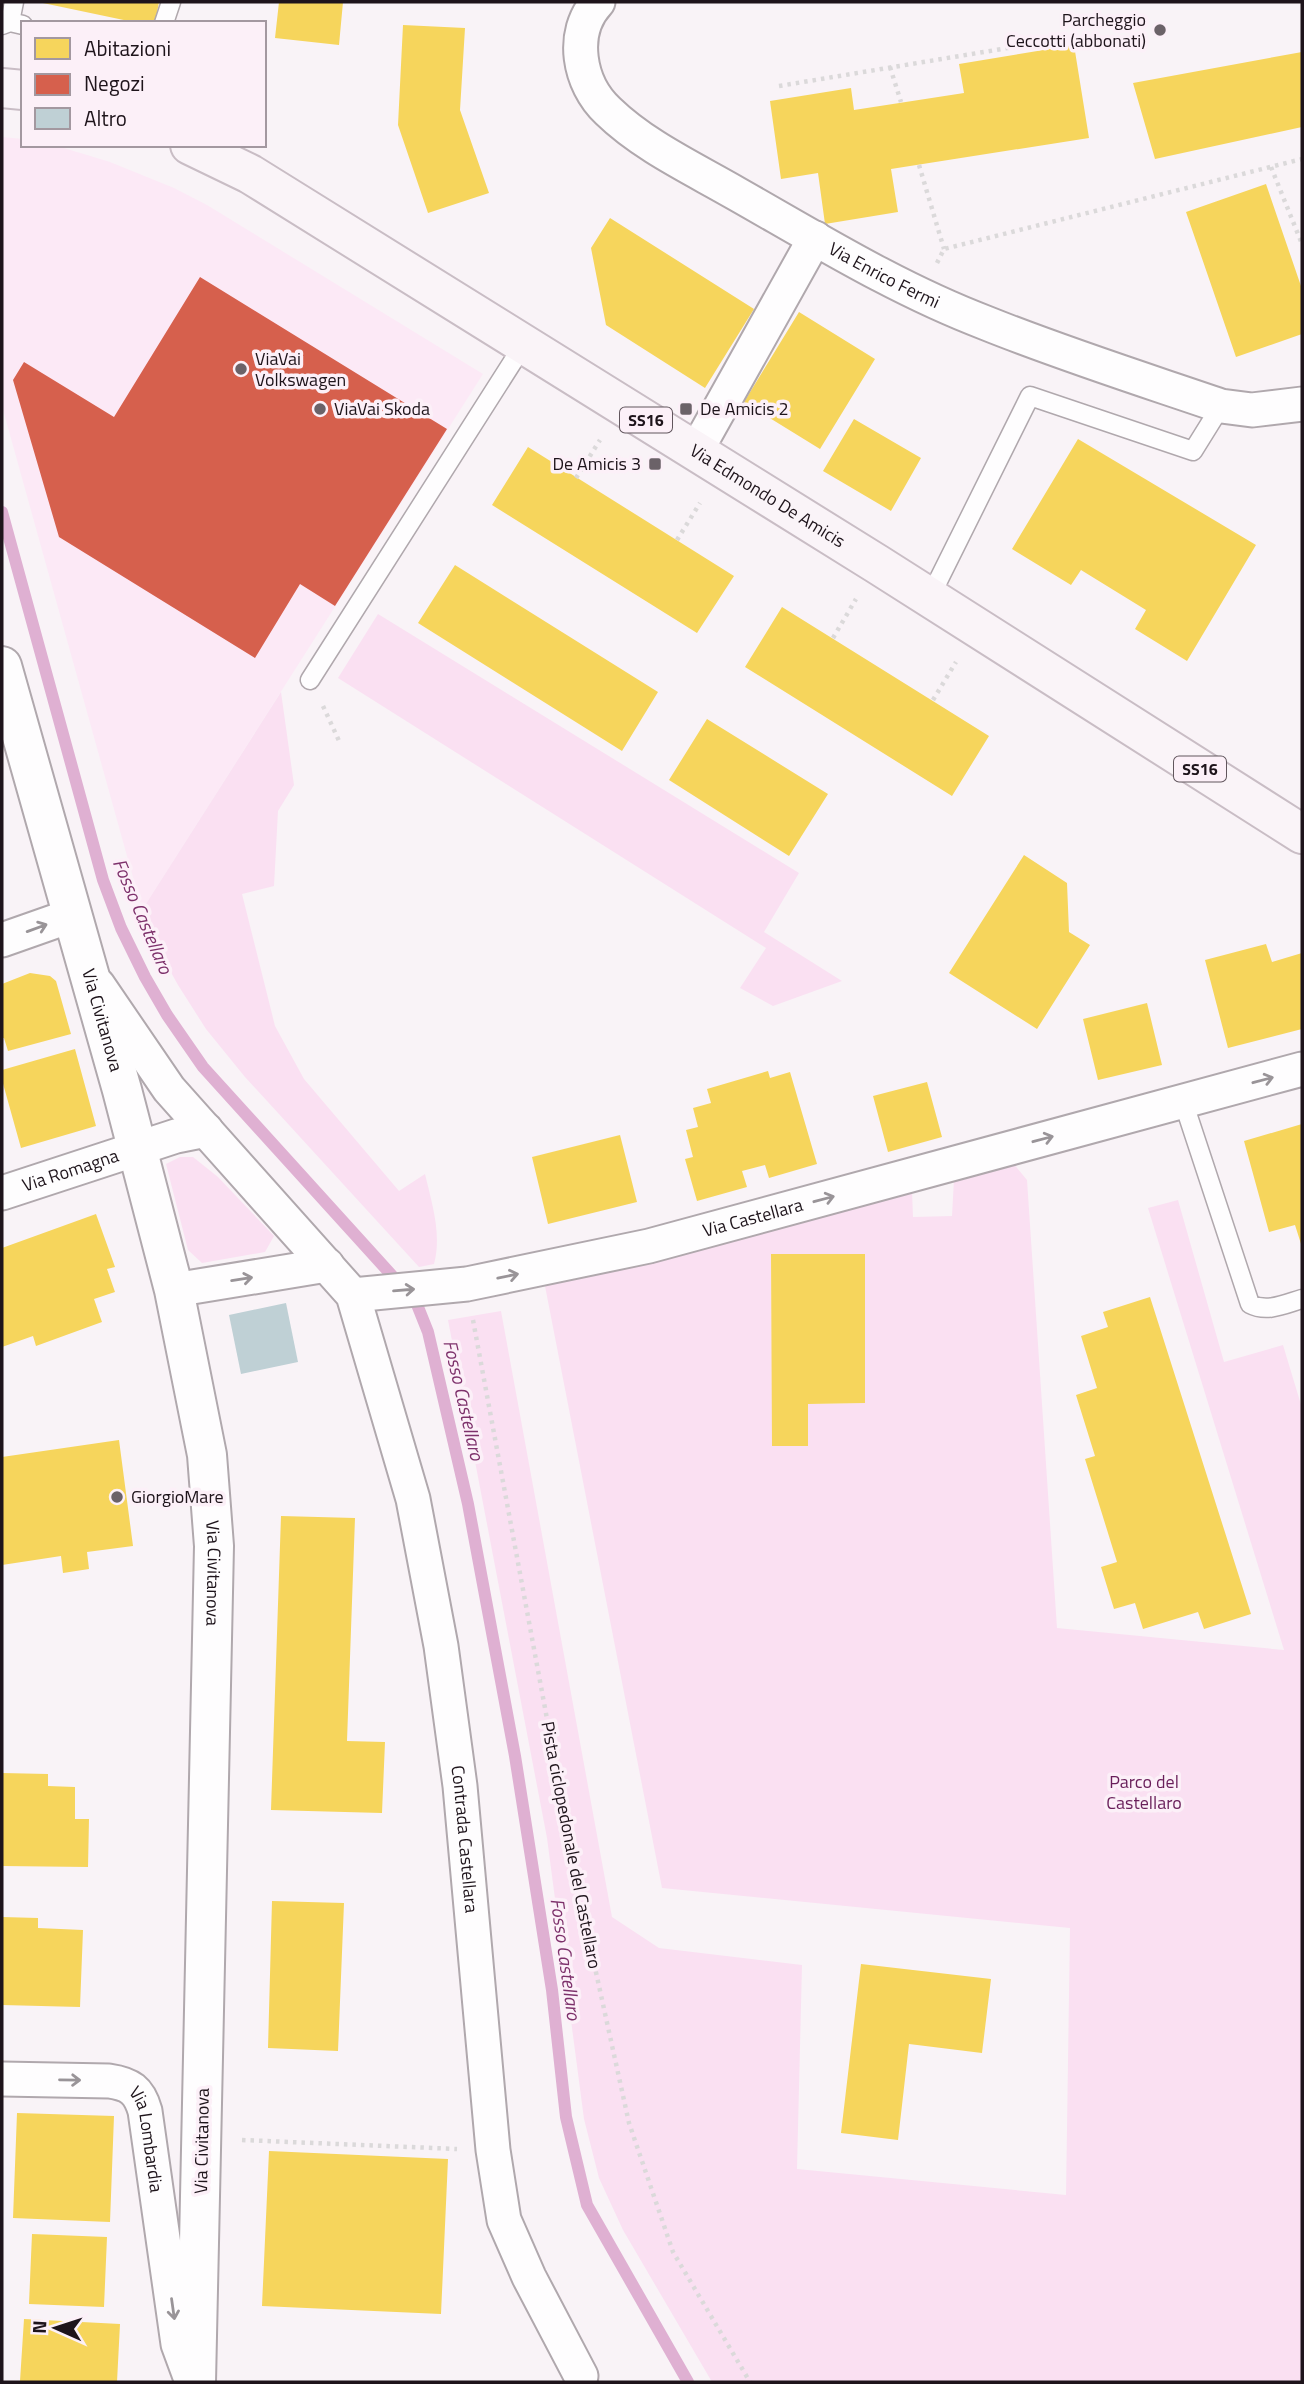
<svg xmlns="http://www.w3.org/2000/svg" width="1304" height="2384" font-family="'Titillium Web',sans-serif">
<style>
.built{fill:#fce9f6}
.green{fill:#fae0f2;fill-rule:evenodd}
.homes{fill:#f6d55c}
.shops{fill:#d6604d}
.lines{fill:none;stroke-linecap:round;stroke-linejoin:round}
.stream{stroke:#dfb0d2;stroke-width:12}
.building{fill:#bfd0d5}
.service-casing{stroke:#b0a8ad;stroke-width:21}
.minor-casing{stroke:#b0a8ad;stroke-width:37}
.tertiary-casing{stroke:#b0a8ad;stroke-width:42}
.primary-casing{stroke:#c9bdc5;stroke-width:42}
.path{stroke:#dbd9da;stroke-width:4.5;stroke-dasharray:3.5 5;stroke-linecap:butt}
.service{stroke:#fefdfe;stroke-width:18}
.minor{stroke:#fefdfe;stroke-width:33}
.tertiary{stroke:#fefdfe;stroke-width:38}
.primary{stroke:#faf4f8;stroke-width:38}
.oneway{stroke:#999498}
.poi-dot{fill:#6b6268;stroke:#fcf0f8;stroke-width:2.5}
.labels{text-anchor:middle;stroke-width:7;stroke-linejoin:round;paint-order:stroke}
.shield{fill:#fcf0f8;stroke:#61565d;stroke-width:2}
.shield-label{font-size:16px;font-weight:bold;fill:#1e141b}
.poi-label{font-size:18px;fill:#1e141b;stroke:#fcf0f8;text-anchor:start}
.street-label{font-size:18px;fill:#1e141b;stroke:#fcf0f8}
.park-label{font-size:18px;fill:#691f5a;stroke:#fcf0f8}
.water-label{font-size:19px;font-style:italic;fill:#7d316b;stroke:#fcf0f8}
</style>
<rect width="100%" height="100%" fill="#f9f3f7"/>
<path class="built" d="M2,137L23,139V145H54L110,162L174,188L207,205L483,374L142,910L2,406Z"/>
<path class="green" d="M378,614L799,873L764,932L842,981L773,1006L740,988L766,948L338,678Z
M281,692L294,785L278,811L274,886L242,894L275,1026L304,1079L399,1191L425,1174C432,1204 442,1234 434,1264L419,1267L245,1077L206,1029L178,985L158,949L142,910Z
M180,1157H193L218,1177L274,1236L265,1252L202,1263L188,1250L166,1164Z
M1013,1163L1027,1180L1057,1628L1284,1650L1148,1208L1178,1200L1224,1362L1283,1345L1302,1408V2382H712L623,2230L599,2178L584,2119L547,1838L448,1320L501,1311L612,1917L659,1948L802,1965L797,2169L1066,2195L1070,1928L662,1888L545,1286L660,1260L912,1191L913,1217L952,1216L954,1179ZM771,1254H864L865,1403L808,1404V1446H773Z"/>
<path class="homes" d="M38,2H159L155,23H138Z
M279,2H343L339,45L275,38Z
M403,25L465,28L460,110L489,193L428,213L398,125Z
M1074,45L1089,138L891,169L898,212L825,224L818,173L781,179L770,101L851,88L854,110L964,93L959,64Z
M1302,52V127L1155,159L1133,83Z
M1266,184L1302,289V334L1236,357L1186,212Z
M610,218L754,309L705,388L606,325L591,248Z
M799,312L875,359L820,449L744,402Z
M854,419L921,458L891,511L823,471Z
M1078,439L1256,545L1187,661L1135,629L1146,610L1081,570L1071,585L1012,549Z
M528,447L734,576L697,633L492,505Z
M455,565L658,692L622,751L418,623Z
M782,607L989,736L952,796L745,667Z
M707,719L828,794L789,856L669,780Z
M1024,855L1067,883L1069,932L1090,945L1037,1029L949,973Z
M1266,944L1272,962L1302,953V1029L1228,1048L1205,960Z
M30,973L50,976L56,981L71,1034L8,1051L4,1038H2V984Z
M1147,1003L1162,1065L1098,1080L1083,1019Z
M75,1049L96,1126L21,1148L2,1080V1070Z
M768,1071L770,1078L790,1072L817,1164L769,1178L765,1165L742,1171L747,1187L697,1201L685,1159L693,1157L686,1130L698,1127L693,1108L711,1103L707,1089Z
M927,1082L942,1137L888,1152L873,1096Z
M1302,1124V1247L1295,1225L1269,1232L1244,1141Z
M620,1135L637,1202L548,1224L532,1157Z
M96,1214L115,1267L107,1269L115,1292L94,1299L102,1322L36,1346L33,1336L2,1347V1248Z
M771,1254H865V1403L808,1404V1446H772Z
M1150,1297L1251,1614L1204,1629L1198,1612L1143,1629L1135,1603L1114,1609L1101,1567L1117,1562L1085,1459L1095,1456L1076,1395L1097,1388L1081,1336L1108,1327L1103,1312Z
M119,1440L133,1546L87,1552L89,1569L63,1573L61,1556L2,1565V1457Z
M281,1516L355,1518L347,1741L385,1742L382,1813L271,1810Z
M2,1773L48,1774V1786L75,1787V1819H89L88,1867L2,1866Z
M272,1901L344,1903L338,2051L268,2048Z
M2,1917L38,1918V1928L83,1930L80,2007L2,2005Z
M861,1964L991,1979L982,2053L909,2044L898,2140L841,2133Z
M17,2113L114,2116L110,2222L13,2218Z
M269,2151L448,2159L441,2314L262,2306Z
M32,2234L107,2237L104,2307L29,2304Z
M24,2319L120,2324L117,2382L20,2381Z"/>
<path class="shops" d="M200,277L447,429L335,606L300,584L255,658L59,537L13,380L24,362L114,417Z"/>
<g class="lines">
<path class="stream" d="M2,512L103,880L121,928L145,977L167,1015L203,1067L416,1302L428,1332L468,1504L515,1756L552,1990L566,2117L587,2205L688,2382"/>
</g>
<path class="building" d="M286,1303L298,1362L241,1374L229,1315Z"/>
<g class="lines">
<defs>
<path id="service" d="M10,22L14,2
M164,23L171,2
M2,25L10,22L23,25
M930,597L1030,396L1193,451L1221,406
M310,680L524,344
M1183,1101L1250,1304C1267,1313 1285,1304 1302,1299"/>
<g id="minor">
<path id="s1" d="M598,2C569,33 579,84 608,111C644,146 694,169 737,194C818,240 899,290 986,323C1063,354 1142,379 1221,406L1252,410L1302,404"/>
<path d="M696,451L815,238"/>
<path d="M2,940L73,915"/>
<path id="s2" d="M98,985L169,1089L353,1295L413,1499L441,1646L460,1786L493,2150L504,2220L529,2277L581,2376"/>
<path id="s3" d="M2,1193L176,1136L206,1130"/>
<path d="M174,1290L327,1265"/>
<path id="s4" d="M353,1295L467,1284L649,1246L1302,1069"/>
<path id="s5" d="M2,2079L109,2081C130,2084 139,2090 145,2111L178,2344L192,2382"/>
</g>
<g id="tertiary">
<path id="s6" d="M2,666L122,1090L174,1290L207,1455L214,1546L196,2382"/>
</g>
<g id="primary">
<path d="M2,88L23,90"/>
<path id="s7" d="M190,145L250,174L877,564L1302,834"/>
</g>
</defs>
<use href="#service" class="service-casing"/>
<use href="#minor" class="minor-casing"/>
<use href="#tertiary" class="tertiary-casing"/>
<use href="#primary" class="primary-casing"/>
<path class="path" d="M890,67L901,102
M779,86L1074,37
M919,165L944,249
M1271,167L1302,244
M937,263L944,249L1302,159
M576,478L600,440
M677,540L700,503
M833,638L856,599
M933,700L956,662
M323,706L340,743
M473,1320L583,1913L629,2123L673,2252L750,2382
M242,2140L457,2149"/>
<use href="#service" class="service"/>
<use href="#minor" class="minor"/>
<use href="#tertiary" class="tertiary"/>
<use href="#primary" class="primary"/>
</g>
<defs><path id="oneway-shaft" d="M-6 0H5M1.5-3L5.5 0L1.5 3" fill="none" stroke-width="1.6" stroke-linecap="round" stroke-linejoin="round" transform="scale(1.75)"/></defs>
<g class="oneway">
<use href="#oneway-shaft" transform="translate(37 928) rotate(-20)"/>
<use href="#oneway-shaft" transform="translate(1263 1080) rotate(-15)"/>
<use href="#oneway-shaft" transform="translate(1043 1139) rotate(-15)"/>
<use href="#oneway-shaft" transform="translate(824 1199) rotate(-15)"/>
<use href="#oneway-shaft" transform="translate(508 1276) rotate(-12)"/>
<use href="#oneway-shaft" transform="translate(242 1279) rotate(-9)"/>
<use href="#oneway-shaft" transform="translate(404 1290) rotate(-5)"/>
<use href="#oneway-shaft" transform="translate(70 2080) rotate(1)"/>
<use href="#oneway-shaft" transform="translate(173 2309) rotate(82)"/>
</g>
<g class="poi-dot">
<circle cx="1160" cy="30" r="7"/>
<circle cx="241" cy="369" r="7"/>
<circle cx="320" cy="409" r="7"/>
<rect x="679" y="402" width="14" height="14" rx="3.5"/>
<rect x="648" y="457" width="14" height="14" rx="3.5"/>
<circle cx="117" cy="1497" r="7"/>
</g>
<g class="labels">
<g class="shield">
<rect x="620" y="407.5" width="52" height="25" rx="5"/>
<rect x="1174" y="756.5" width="52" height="25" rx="5"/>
</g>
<g class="shield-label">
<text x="646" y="426">SS16</text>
<text x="1200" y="775">SS16</text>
</g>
<g class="poi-label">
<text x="1146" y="26" text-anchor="end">Parcheggio<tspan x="1146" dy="21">Ceccotti (abbonati)</tspan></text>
<text x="255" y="365">ViaVai<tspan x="255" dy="21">Volkswagen</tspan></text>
<text x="334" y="415">ViaVai Skoda</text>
<text x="700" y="415">De Amicis 2</text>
<text x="641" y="470" text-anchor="end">De Amicis 3</text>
<text x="131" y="1503">GiorgioMare</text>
</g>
<g class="street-label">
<text dy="6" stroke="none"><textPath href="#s1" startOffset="443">Via Enrico Fermi</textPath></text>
<text dy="6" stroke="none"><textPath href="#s7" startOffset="676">Via Edmondo De Amicis</textPath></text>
<text dy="6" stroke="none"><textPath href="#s6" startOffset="368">Via Civitanova</textPath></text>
<text dy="6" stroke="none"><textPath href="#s3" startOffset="72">Via Romagna</textPath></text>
<text dy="6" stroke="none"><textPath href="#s4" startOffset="408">Via Castellara</textPath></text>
<text dy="6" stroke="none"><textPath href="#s6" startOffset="934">Via Civitanova</textPath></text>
<text dy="6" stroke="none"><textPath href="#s2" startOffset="959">Contrada Castellara</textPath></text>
<text transform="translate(571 1845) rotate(79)" y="6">Pista ciclopedonale del Castellaro</text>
<text transform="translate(202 2141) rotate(-89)" y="6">Via Civitanova</text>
<text dy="6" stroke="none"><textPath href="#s5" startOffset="186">Via Lombardia</textPath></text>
</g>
<g class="park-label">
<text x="1144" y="1788">Parco del<tspan x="1144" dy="21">Castellaro</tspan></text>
</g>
<g class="water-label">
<text transform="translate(143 916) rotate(67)" y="7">Fosso Castellaro</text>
<text transform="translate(464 1400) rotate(77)" y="7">Fosso Castellaro</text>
<text transform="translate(566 1959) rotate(82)" y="7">Fosso Castellaro</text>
</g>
</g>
<rect width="1304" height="2384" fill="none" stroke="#1e141b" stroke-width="7"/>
<rect x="21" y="21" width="245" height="126" fill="#fcf0f8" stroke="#a398a0" stroke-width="2"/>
<rect x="35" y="38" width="35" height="21" fill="#f6d55c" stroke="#a398a0" stroke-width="2"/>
<text x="84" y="56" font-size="21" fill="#1e141b">Abitazioni</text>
<rect x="35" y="74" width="35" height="21" fill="#d6604d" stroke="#a398a0" stroke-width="2"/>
<text x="84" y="91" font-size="21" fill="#1e141b">Negozi</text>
<rect x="35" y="108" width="35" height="21" fill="#bfd0d5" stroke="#a398a0" stroke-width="2"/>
<text x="84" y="126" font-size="21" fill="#1e141b">Altro</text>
<g transform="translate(56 2328) rotate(273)" stroke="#fcf0f8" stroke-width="5" paint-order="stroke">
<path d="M0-5L12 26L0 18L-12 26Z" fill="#1e141b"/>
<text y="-10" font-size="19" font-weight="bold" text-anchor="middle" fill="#1e141b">N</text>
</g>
</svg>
